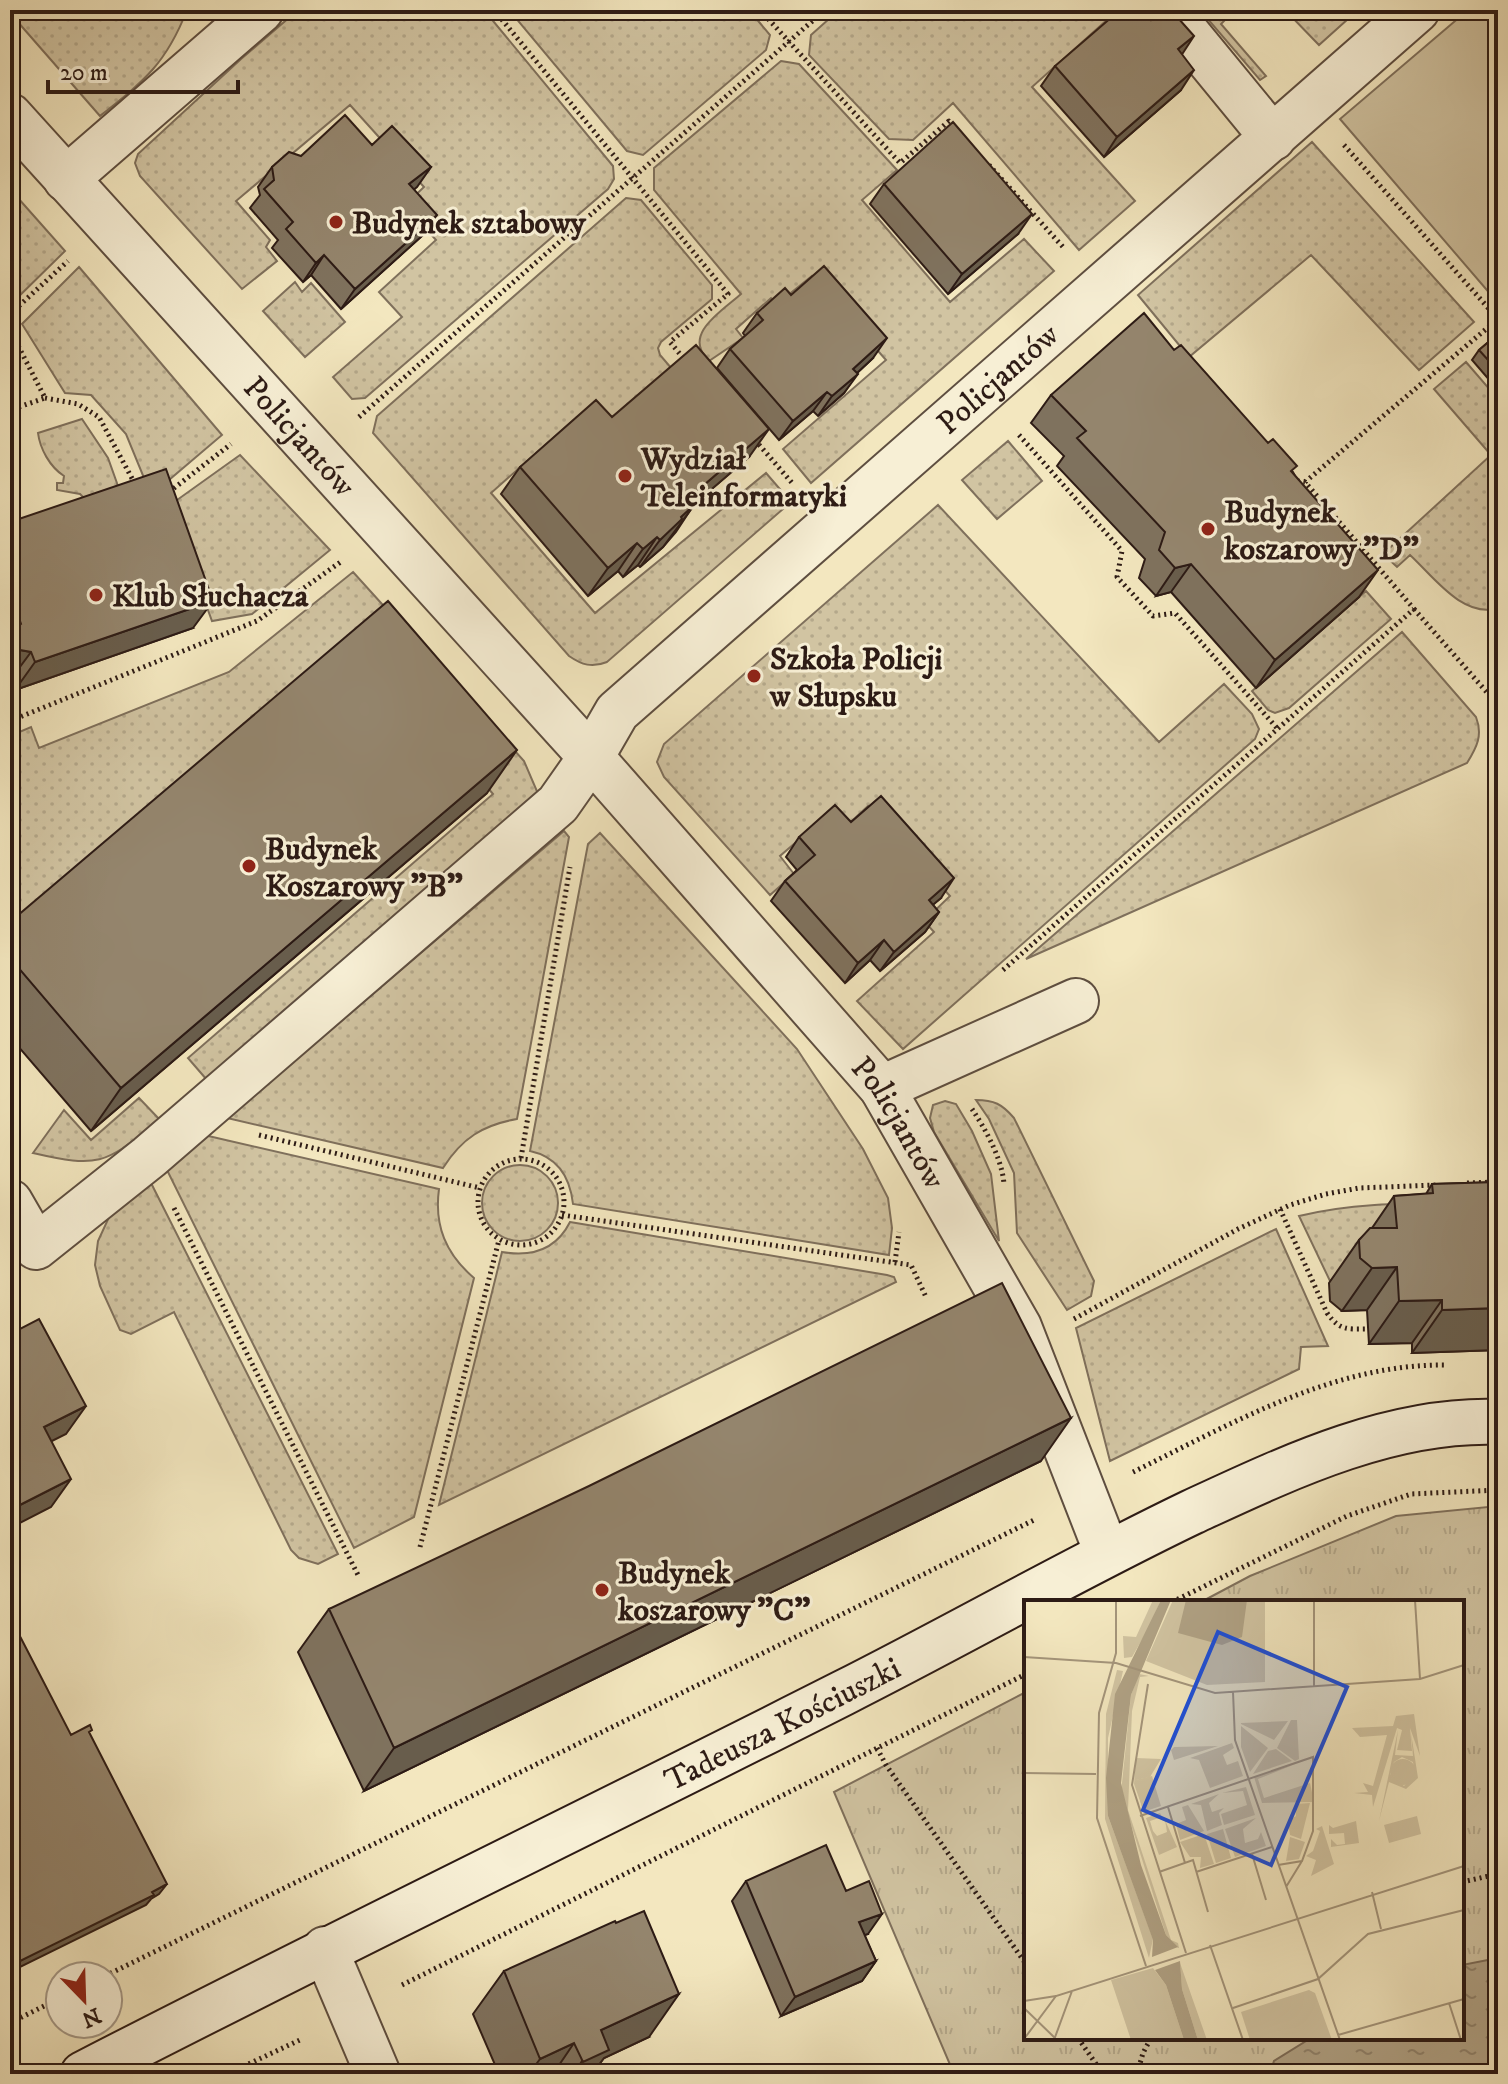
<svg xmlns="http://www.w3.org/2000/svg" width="1508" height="2084" font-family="'IM FELL DW Pica',serif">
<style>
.grass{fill:url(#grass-dots);stroke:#7f705c;stroke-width:2}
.park{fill:url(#park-tufts);stroke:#7f705c;stroke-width:2}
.pitch{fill:#d1c4a2;stroke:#7f705c;stroke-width:2}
.water{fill:url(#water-ripples);stroke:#7c6c58;stroke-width:2}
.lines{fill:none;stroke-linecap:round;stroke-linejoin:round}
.street-casing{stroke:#5e4e40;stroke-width:48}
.secondary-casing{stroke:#2d1b15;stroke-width:48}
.path{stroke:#2d1b15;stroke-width:5;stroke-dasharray:2 4;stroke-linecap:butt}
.street{stroke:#f7efd5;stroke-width:44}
.secondary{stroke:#f7efd5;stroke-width:44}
.wall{fill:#7f725e;stroke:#2d1b15;stroke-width:2}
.shaded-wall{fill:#685d4c;stroke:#2d1b15;stroke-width:2}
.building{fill:#94856d;stroke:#2d1b15;stroke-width:2}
.poi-dot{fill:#8f2418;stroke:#f7efd5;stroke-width:3}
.labels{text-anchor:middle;stroke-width:6;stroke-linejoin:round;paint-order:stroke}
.poi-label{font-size:32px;font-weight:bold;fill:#2d1b15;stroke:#f7efd5;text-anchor:start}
.street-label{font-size:32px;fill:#2d1b15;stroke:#f7efd5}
.inset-road{fill:none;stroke:#a4957b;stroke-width:2}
.view{fill:#1d4ed8;fill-opacity:0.15;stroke:#1d4ed8;stroke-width:4}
.inset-edge{fill:none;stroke:#2d1b15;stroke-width:4}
</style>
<defs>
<pattern id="grass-dots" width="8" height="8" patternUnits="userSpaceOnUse" patternTransform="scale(2)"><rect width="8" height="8" fill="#d1c4a2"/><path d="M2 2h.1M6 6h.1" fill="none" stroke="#b4a88b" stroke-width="1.8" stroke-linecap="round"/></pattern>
<pattern id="park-tufts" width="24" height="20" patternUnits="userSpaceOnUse" patternTransform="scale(2)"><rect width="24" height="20" fill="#d1c4a2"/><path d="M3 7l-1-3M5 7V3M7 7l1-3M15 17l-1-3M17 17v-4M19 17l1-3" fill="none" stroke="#b4a88b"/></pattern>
<pattern id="water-ripples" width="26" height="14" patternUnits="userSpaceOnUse" patternTransform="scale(2)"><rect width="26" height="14" fill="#b0a285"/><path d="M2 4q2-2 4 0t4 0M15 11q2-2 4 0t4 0" fill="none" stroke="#90836c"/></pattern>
</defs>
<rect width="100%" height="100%" fill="#f3e7bf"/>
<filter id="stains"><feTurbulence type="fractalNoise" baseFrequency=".0025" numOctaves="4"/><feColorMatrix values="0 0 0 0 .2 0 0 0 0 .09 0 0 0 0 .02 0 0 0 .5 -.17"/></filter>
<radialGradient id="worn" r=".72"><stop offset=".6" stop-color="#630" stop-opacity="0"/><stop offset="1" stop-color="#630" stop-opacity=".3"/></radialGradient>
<path class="grass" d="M10,10H187C166,64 144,81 100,116L10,13Z
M298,10H484L613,166L614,179L608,189L365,398L352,399L333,377L402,317L379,292L436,240L405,205L424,187L350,105L236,201L270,240L266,247L277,261L242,289L140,176L135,163L138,154L241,59Z
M509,10H749L770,35L766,50L643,155L627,151Z
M839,10H1118L1032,87L1135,201L1079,250L953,103L913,140L889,139L809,55L811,35Z
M1200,10H1223L1228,17L1221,24L1266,76L1260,80Z
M1289,10H1358L1319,45L1287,12Z
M781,61L799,64L897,170L862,200L950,302L1024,239L1054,271L811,483L783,449L886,360L812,276L777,304L771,298L736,329L743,338L709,361C681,335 722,311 741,294L654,190V168Z
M1312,142L1474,322L1419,370L1311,255L1189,357L1138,295Z
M10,189L65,251L10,305Z
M626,198L641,200L712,285V299L661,342L658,348L660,355L672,369L594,434L577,417L491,493L595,613L766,473L791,502L607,662C592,668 582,665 569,656L373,433L377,416Z
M79,267L222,435L163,485L144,478L126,434L91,395L65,393L22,324Z
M295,282L302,292L311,283L345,322L305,357L263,311Z
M1466,362L1498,399V608C1463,619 1433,576 1410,555L1397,567L1383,554L1491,455L1434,389Z
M82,419L108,458L123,500L87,501L80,494L57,490V483H63L64,476C50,467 40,449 38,433Z
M1008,441L1042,481L997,519L962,480Z
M240,455L330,550L252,614L212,621L170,505Z
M938,505L1159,742L1224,684L1252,714L1259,729L1255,739L903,1049L857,1001L934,932L924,921L950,896L868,806L838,834L823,819L780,856L794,874L770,895L664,777L657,762L664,744Z
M353,572L524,761L539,796L207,1080L188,1058L493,794L356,633L10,933V736L31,727L39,748L229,672Z
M1366,591L1391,619L1289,708L1275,713L1268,710L1252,691Z
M1402,632L1476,717C1483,735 1477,747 1467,763L1026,959Z
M564,831L569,837L517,1119C483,1125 462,1138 443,1168L227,1118Z
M600,833L797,1049L863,1149L888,1198L892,1228L889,1255L573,1204C570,1177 558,1157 530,1151L588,844Z
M139,1098L160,1120C105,1163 102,1169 33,1153L64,1110L91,1140Z
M976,1100C994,1100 1002,1104 1014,1118L1094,1281L1091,1296L1067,1310L1017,1233L1014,1173L989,1119Z
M945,1101L956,1104L972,1131L991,1174L999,1241L934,1132L930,1118L933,1105Z
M204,1135L439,1189C434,1226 446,1254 474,1278L414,1517L354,1548L166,1168Z
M482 1203a38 38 0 1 1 76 0a38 38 0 1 1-76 0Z
M150,1181L338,1554L318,1564L299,1558L291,1550L174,1312L131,1334L120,1330L100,1286L95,1265L98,1241L110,1215Z
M1498,1202L1330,1281L1299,1216C1363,1200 1432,1204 1498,1202Z
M570,1222L887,1275L894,1277L896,1282L439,1505L502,1252C531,1257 556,1250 570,1222Z
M1276,1229L1328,1346L1301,1347L1299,1369L1110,1461L1076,1328Z"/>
<path class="park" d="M1498,1506V2074H954L834,1792L1026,1692V2038H1462V1602H1201L1250,1576L1396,1516Z"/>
<path class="pitch" d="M1468,10H1498V303L1340,119Z"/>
<path class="water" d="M1498,1958V2074H1270L1274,2061L1311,2038H1462V1965Z"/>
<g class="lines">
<defs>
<g id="street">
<path d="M1168,10L1273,138"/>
<path id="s1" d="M10,116L591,757L882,1088L1019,1327L1107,1553"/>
<path d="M66,179L261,10"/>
<path d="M882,1088L1076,1001"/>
<path id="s2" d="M10,1202L36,1247L149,1157L558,804L591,757L617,712L1417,10"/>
<path d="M325,1949L378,2074"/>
</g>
<g id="secondary">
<path id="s3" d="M83,2074C335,1944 590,1821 843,1693C960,1634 1073,1569 1192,1512C1287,1468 1391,1418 1498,1422"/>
</g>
</defs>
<use href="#street" class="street-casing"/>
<use href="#secondary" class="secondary-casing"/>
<path class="path" d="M494,10L728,294L670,342L685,360
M760,10L900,163L949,121L956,128
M1344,145L1498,319
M989,165L1063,247
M10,314L68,261
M10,330L45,398L10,410
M45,398L78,404L99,417L135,484
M359,417L825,10
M1019,435L1122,551L1117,577L1153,616L1175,613L1277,728
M755,440L793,484
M1305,482L1498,319
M169,492L231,444
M1414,609L1498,705
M10,721L257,621L342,561
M1003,970L1414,609L1305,482L1298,481
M972,1109C986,1130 1002,1159 1004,1184
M259,1135L480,1188
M521,1158L570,867
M478 1202a43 43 0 1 1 86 0a43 43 0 1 1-86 0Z
M1467,1183L1498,1182
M174,1208L358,1575
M1280,1209L1327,1313C1340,1331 1347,1329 1368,1329
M562,1215L911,1265L926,1297
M895,1262L899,1232
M1074,1319L1238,1229L1290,1205L1326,1194L1359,1188L1437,1185
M1133,1472C1231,1424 1333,1364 1445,1365
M420,1547L499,1240
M1172,1602L1347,1516L1411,1494L1498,1490
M877,1748L886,1765L1026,1964
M1462,1882L1498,1874
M105,1976L1034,1520
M402,1985L1026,1674
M10,2023L60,1998
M1078,2038L1103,2074
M227,2074L302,2039
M1137,2074L1143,2053L1151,2038"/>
<use href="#street" class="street"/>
<use href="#secondary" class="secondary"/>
</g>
<path class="wall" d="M1182,54L1181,90L1104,157L1041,86L1055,66Z
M372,145L431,167L414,189L423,235L341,309L311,275L303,282L272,248L278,240L250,208L260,195L258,187L272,167L301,156Z
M884,184L1018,234L948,294L870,204Z
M791,295L873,358L857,373L844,393L818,416L813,411L779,440L717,368L730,349L745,336L743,333L757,313Z
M1498,334V390L1472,360L1479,350Z
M1174,350L1293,472L1359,597L1256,688L1171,592L1156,596L1139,578L1145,559L1057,466L1064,456L1031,423L1051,395Z
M612,417L749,457L695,503L676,532L663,547L640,567L638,565L623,577L618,571L588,596L501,494L520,467Z
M10,522L193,628L15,690L11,679H10Z
M487,793L91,1131L10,1037V922Z
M851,822L941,898L932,905L939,912L925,932L880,971L870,960L845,983L771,901L785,881L797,870L786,857L799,837Z
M1498,1182V1350L1412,1353V1343L1369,1344L1367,1310L1342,1311L1330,1301L1329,1283L1359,1240L1372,1228L1394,1196L1426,1194L1432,1184Z
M1041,1461L364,1791L298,1652L329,1609Z
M746,1881L846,1891L868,1934L864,1935L876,1961L862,1981L781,2016L732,1901Z
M504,1971L649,2037L604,2058L592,2074H499L473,2014Z"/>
<path class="shaded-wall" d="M1194,36L1181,56L1178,49Z
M1194,70L1181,90L1104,157L1117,137Z
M431,167L417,187L396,204L409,184Z
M1032,214L1018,234L948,294L962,274Z
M437,215L423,235L341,309L355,289Z
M324,255L311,275L303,282L316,263Z
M887,338L873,358L840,389L853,369Z
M858,374L844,393L818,416L832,396Z
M827,392L813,411L779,440L793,421Z
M769,429L749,457L670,525L690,497Z
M695,504L663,547L640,567L660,540L681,517Z
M657,537L638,565L623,577L643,549Z
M637,543L618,571L588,596L608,568Z
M1191,564L1171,592L1156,596L1175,568Z
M1378,570L1359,597L1256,688L1275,660Z
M213,601L193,628L15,690L35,662Z
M20,650L31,652L11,679H10V664Z
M517,750L487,793L91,1131L121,1088Z
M954,878L941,898L915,920L929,900Z
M939,912L925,932L880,971L894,952Z
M884,940L870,960L845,983L858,963Z
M1397,1267L1367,1310L1342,1311L1372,1268Z
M1442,1300L1412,1343L1369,1344L1399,1301Z
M1498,1308V1350L1412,1353L1442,1310Z
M86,1406L66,1434L24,1455L44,1427Z
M1071,1418L1041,1461L364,1791L394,1748Z
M71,1479L51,1507L10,1528V1510Z
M167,1884L159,1894L151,1899L146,1905L10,1972V1966Z
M882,1914L868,1934L845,1942L859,1922Z
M876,1961L862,1981L781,2016L795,1997Z
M679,1994L649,2037L604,2058L592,2074H574L601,2030Z
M574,2043L553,2074H529L540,2059Z"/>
<path class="building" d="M1120,10H1142L1151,20L1162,10H1171L1194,36L1178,49L1194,70L1117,137L1055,66Z
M345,115L372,145L392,126L431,167L409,184L437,215L355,289L324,255L316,263L286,229L293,222L264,189L274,180L272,167L289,152L301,156Z
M953,122L1032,214L962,274L884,184Z
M824,266L887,338L853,369L858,374L832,396L827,392L793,421L730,349L763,320L757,313L785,288L791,295Z
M1144,313L1174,350L1181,345L1268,443L1273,439L1297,466L1291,471L1378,570L1275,660L1191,564L1175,568L1159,550L1165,532L1077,438L1086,431L1051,395Z
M1498,334V371L1479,350Z
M696,345L769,429L690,497L695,504L681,517L682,519L660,540L657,537L643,549L637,543L608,568L520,467L596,400L612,417Z
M166,469L213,601L35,662L31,652L20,650L15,647L11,637L12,631L21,624L10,593V522Z
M388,601L517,750L121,1088L10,958V922Z
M881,796L954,878L929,900L939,912L894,952L884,940L858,963L785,881L815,855L799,837L835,805L851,822Z
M1498,1182V1308L1442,1310V1300L1399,1301L1397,1267L1372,1268L1360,1258L1359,1240L1370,1228H1397L1394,1196L1433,1193L1432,1184Z
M1002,1283L1071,1418L394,1748L329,1609L589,1486Z
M39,1319L86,1406L44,1427L71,1479L10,1510V1334Z
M10,1617L71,1735L90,1725L92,1730L89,1732L167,1884L152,1892L154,1895L10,1966Z
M826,1845L846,1891L869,1881L882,1914L859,1922L876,1961L795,1997L746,1881Z
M644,1911L679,1994L601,2030L609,2050L583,2062L574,2043L540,2059L504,1971L615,1921L616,1923Z"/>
<g class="poi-dot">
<circle cx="336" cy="222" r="8"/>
<circle cx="625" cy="476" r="8"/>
<circle cx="1208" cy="529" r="8"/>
<circle cx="96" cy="595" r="8"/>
<circle cx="754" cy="676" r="8"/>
<circle cx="249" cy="866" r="8"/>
<circle cx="602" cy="1590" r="8"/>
</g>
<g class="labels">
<g class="poi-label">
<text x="352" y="233">Budynek sztabowy</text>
<text x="641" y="469">Wydział<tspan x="641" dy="37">Teleinformatyki</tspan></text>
<text x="1224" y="522">Budynek<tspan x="1224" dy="37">koszarowy "D"</tspan></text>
<text x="112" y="606">Klub Słuchacza</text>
<text x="770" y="669">Szkoła Policji<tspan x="770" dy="37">w Słupsku</tspan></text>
<text x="265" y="859">Budynek<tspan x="265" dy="37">Koszarowy "B"</tspan></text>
<text x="618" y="1583">Budynek<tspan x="618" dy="37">koszarowy "C"</tspan></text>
</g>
<g class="street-label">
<text dy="11" stroke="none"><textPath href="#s2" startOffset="1352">Policjantów</textPath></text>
<text dy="11" stroke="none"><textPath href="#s1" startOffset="432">Policjantów</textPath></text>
<text dy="11" stroke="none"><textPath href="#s1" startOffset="1344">Policjantów</textPath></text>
<text dy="11" stroke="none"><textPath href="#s3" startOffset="782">Tadeusza Kościuszki</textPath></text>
</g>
</g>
<g transform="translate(1024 1600)">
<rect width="440" height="440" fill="#f3e7bf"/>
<path d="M93,70L99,71L84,138V216L129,339L125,358L81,219L82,114ZM115,74L125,76L116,77L108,111L104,210L147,340L154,343L155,348H154L142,335L97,193L107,95ZM390,114L396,156L386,128L388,151L373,150L378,130L373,128L349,207L348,195L330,193L344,192L339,183L349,186L363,135L336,137L328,128L369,126L372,116ZM267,120H273L275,159L271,161L253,148ZM264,121L250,140L217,124V123ZM217,126L244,148L226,172L217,147ZM208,143L210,148L199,155L203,165L214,161L219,176L186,188L175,160L166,158ZM194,146L150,160L147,150L150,147ZM252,149L268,161L229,174L244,151ZM112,158L137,159L126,177L112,180L120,212L110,184ZM366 172a13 13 0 1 1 26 0a13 13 0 1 1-26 0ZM269,165L234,179L240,198L286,183L285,178L290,202L238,203L230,177ZM222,187L231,215L200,225L197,214L223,205L219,191L198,193ZM195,194L185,203L188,212L200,208L195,213L198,225L183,231L177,205L167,204ZM286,203L277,239L266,235L264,221L272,216L271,204ZM164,205L180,231L156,240L152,224L162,220L158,207ZM136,213L138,217L126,221L129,231L133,236L143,232L141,220L153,247L135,255L122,218ZM232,218L219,229L221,243L234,239L237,232L242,246L211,257L201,229ZM332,221L335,243L307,247V239L313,245L321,244L320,233L305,234V225L309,228ZM298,226L310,264L287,276L292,260L282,256L289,251L296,231L292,229ZM199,229L207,258L192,263L183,234ZM180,234L190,264L176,268L177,257H166L156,242ZM266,237L281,242L275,259L262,261ZM156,363L183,440H174L158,389Z" fill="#d1c4a2"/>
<path d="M129,0H137L124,29L108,57L100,58L99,36L112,37Z" fill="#d1c4a2"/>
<path d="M149,0H241V82L183,85L122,61ZM129,368L142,385L160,440H107L87,380ZM285,390L291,393L308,440H226L217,412Z" fill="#d1c4a2"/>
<path d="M374,130L371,155L389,156L387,133L394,178L382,189L365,182L355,221ZM378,157L389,162L391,175L380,186L366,174L370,162ZM128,176L137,206L119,212L111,180ZM393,216L397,234L365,243L360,225Z" fill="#d1c4a2" fill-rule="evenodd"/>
<path d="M137,0H147L107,95L97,183L117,265L142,335L154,347L128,357L129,340L84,216L82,178L91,94ZM162,0H223L218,37L198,45L154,33ZM156,361L158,389L174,440H160L142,385L131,370Z" fill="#b0a285"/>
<path class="inset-road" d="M92,0V53L75,113L73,218L122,366M391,0L396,79M0,57L92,63L191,93L396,79L440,65M124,84L108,185L162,353M290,87V0M209,92L211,140L316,440M0,173L72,174M144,207L161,263M116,216L289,157V231L278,261L254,265M228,254L242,300M135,272L169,260L184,312M172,272L248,247M262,287L278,261M348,292L357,329M186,345L219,440M0,401L32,396M425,403L437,440M0,408L33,440M209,408L294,379L344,334L440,310M314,435L440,399M0,439L32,396L440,266M30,440L48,391"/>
<path class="view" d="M194,32L323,87L247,265L119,210Z"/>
<rect width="440" height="440" class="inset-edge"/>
</g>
<rect width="1508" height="2084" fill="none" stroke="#f3e7bf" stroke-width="40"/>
<rect x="12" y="12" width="1484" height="2060" fill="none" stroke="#2d1b15" stroke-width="4"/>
<rect x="20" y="20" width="1468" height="2044" fill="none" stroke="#2d1b15" stroke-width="2"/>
<g transform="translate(84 2000) rotate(157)"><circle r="38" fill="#f7efd5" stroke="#a69a88" stroke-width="2"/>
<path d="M0-6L14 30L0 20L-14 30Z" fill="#8f2418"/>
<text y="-12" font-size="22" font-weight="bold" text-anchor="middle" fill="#2d1b15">N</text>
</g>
<path d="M48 80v12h190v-12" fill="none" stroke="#2d1b15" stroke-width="4"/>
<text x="60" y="80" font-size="24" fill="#2d1b15" stroke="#f7efd5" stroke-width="6" paint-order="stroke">20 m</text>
<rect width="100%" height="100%" filter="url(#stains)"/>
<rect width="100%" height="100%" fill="url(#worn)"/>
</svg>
